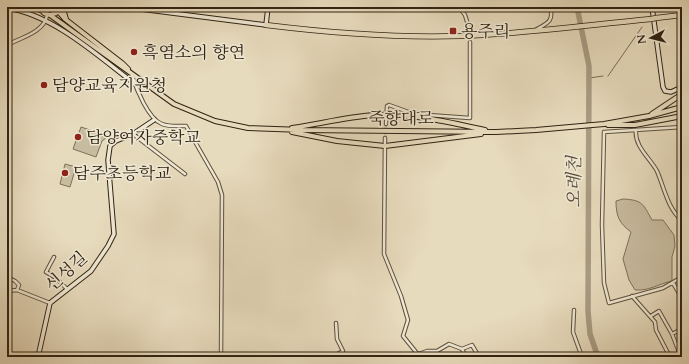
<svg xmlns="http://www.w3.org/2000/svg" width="689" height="364" font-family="Cardo,'Noto Serif KR',serif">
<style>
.green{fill:#c8bca0;stroke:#7c7059}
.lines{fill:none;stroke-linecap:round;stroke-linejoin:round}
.stream{stroke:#796c56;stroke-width:1}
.river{stroke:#a99c83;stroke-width:5.5}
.street-tunnel{stroke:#c2b69b;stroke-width:2.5;stroke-dasharray:2.5 1;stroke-linecap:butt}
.street-casing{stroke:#5e513d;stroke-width:4.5}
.secondary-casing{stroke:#302312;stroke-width:5.5}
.primary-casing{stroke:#302312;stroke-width:6}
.highway-casing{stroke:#302312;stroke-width:6}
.street{stroke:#efe8d4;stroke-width:2.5}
.secondary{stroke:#efe8d4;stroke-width:3.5}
.primary{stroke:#e7dbbd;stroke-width:4}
.highway{stroke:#e7dbbd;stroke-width:4.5}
.highway-bridge-casing{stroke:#302312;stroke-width:6;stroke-linecap:butt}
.highway-bridge{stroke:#e7dbbd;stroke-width:4.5}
.poi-dot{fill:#8f2418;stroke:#efe8d4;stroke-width:1.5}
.labels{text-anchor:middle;stroke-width:3;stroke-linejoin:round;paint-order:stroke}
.poi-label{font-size:17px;fill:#302312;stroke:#efe8d4;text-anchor:start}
.street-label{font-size:17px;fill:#302312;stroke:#efe8d4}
.water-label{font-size:18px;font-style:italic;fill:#5a4d3a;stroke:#efe8d4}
</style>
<rect width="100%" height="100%" fill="#e7dbbd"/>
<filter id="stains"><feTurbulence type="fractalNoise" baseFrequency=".005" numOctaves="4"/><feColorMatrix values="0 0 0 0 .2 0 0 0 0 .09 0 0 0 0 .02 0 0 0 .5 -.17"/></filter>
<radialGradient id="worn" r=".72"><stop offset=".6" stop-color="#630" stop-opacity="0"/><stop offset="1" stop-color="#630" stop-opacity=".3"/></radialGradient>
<path class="green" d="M81,127L105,135L106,138L102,141L96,157L73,149Z
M65,164L76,167L70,187L60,184Z
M623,199C643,200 643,204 652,220H663L674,235L675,246L672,257V281C658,284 650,291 635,290L629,280L623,259L631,232C619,223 616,216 616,201Z"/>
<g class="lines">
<path class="stream" d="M608,76L642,27
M589,78L603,76"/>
<path class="river" d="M577,7L589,66L588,311L590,334L598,357"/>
<path class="street-tunnel" d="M385,138L386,124"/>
<defs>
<path id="street" d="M459,7L465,15L470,31
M537,29C548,23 554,21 550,7
M7,45C20,38 45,32 47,15
M132,75C136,88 148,119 162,124C170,127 178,126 186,126L218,182L222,195L221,357
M386,124L387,106L389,105L414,114L470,118V42
M682,127L604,132L602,225L604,283L609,303L663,288L682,277
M636,130C634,146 650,158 657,171C664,187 668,210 682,220
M133,134L185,174
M385,138L384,254L401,296L408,320L403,336L420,357
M54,257L46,272L56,278L67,289
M7,277L15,281L19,285L17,290
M673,283L682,298
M7,291L17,290L50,303
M632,296L655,322L656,330L670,357
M574,310L573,332L582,357
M651,316L659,311L672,334L681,357
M672,334L682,329
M419,354L427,351H437L449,344L462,349L472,345L479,357
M332,357L343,351L337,339L336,323
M462,357L464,353L462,349"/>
<path id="secondary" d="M125,7L266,25L268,7
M652,7L663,87L665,91L671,92L682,87
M7,8C54,15 98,56 135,84
M38,357L50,303L91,271L108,246L114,234L108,160L110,146L116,141L133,134L154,120"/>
<path id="primary" d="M35,7L42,11
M41,7L44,13L50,15L56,13L59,7
M58,11L65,19L122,63L128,69
M50,15L174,104L215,121L248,128L303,130L496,132L536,130L604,124L649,116L682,107
M66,19L64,12L66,7
M652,114L682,94
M608,125H635L682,116
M292,128C319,124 347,117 373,115C410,113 449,122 485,130
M292,132L337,141L385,146L481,134"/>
<path id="highway" d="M656,18L682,15
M266,25C331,33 395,38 460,36C524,34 587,25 651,19"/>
</defs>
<use href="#street" class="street-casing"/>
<use href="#secondary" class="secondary-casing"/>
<use href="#primary" class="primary-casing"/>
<use href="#highway" class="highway-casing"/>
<use href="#street" class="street"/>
<use href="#secondary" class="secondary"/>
<use href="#primary" class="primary"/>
<use href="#highway" class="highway"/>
<defs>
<path id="highway-bridge" d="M651,19L656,18"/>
</defs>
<use href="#highway-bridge" class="highway-bridge-casing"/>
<use href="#highway-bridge" class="highway-bridge"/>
</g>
<g class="poi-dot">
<rect x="449" y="27" width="8" height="8" rx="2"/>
<circle cx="134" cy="52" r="4"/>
<circle cx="44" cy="85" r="4"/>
<circle cx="78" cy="137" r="4"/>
<circle cx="65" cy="173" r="4"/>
</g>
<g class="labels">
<g class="poi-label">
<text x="461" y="37">용주리</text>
<text x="142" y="58">흑염소의 향연</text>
<text x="52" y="91">담양교육지원청</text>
<text x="86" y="143">담양여자중학교</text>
<text x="73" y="179">담주초등학교</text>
</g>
<g class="street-label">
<text x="401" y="124">죽향대로</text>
<text transform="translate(66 271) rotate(-42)" y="6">신성길</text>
</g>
<g class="water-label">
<text transform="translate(574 182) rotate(-90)" y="6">오례천</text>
</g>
</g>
<rect width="689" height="364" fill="none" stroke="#e7dbbd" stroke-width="24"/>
<rect x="8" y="8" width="673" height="348" fill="none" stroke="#302312" stroke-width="2"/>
<rect x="12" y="12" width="665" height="340" fill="none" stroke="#302312"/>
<g transform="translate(651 38) rotate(263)" stroke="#efe8d4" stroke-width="3" paint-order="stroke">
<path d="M0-3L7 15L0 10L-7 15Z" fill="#302312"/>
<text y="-6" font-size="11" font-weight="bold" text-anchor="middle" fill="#302312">N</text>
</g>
<rect width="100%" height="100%" filter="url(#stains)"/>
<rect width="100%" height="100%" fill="url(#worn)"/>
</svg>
